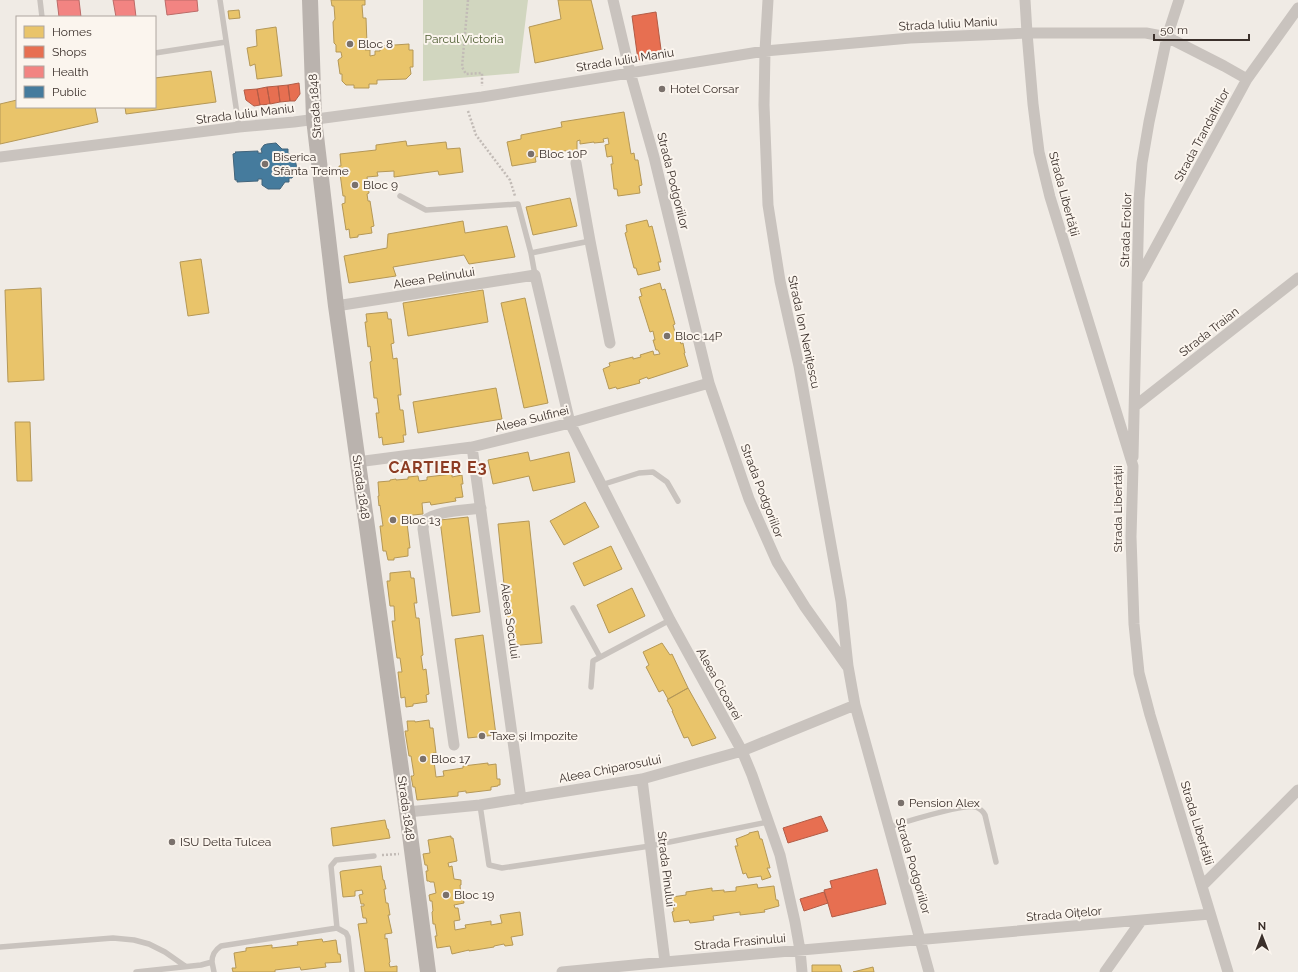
<svg xmlns="http://www.w3.org/2000/svg" width="1298" height="972" font-family="Raleway,sans-serif">
<style>
.green{fill:#d1d6bf}
.homes{fill:#e9c46a;stroke:#b59857}
.shops{fill:#e76f51;stroke:#b35c46}
.health{fill:#f28482;stroke:#bb6b68}
.public{fill:#457b9d;stroke:#42647b}
.lines{fill:none;stroke-linecap:round;stroke-linejoin:round}
.path{stroke:#c2bbb6;stroke-width:2.5;stroke-dasharray:2 2;stroke-linecap:butt}
.service{stroke:#c9c3be;stroke-width:5.5}
.minor{stroke:#c9c3be;stroke-width:11}
.secondary{stroke:#bab3ae;stroke-width:16}
.poi-dot{fill:#7a716c;stroke:#fbf5ee;stroke-width:1.5}
.labels{text-anchor:middle;stroke-width:4;stroke-linejoin:round;paint-order:stroke}
.street-label{font-size:12px;fill:#3b302b;stroke:#fbf5ee}
.park-label{font-size:12px;fill:#4a5a2e;stroke:#fbf5ee}
.poi-label{font-size:12px;fill:#3b302b;stroke:#fbf5ee;text-anchor:start}
.district-label{font-size:16px;font-weight:bold;letter-spacing:1px;fill:#8c3b22;stroke:#fbf5ee}
</style>
<rect width="100%" height="100%" fill="#f0ebe5"/>
<path class="green" d="M423,0H528L519,73L423,81Z"/>
<path class="homes" d="M331,0H365V5H362L363,18H366L367,44H365V50H370V56L375,55V51H380V46L409,44V50H413V67H410L411,74L406,79L377,80V84H369V88H354V85H346L342,81V74H340L338,60L342,57L341,52H336V45L334,43L333,22L335,19L334,6H332Z
M558,0H591L603,49L535,63L529,27L561,19Z
M239,10L240,18L229,19L228,11Z
M276,27L282,76L257,79L255,64L250,66L247,48L257,46L256,30Z
M211,71L216,102L126,114L125,107H155V78Z
M17,100V107H95L98,122L0,144V104Z
M624,112L631,154L634,153L635,160H638L642,185L639,186L640,193L618,196L617,189H614L611,164H613L612,156L607,157L605,145L609,144L608,138L603,139L604,142L594,143V142L580,144V140L577,141V151L572,152L571,150L559,152V154L553,155V154L535,157L536,162L512,166L507,142L521,139V135L562,127L561,122Z
M406,141L407,146L446,142L447,149L460,148L463,172L439,175L438,171L394,177V171L377,172L378,176L367,177L369,193L367,194L368,201H370L374,226L371,227L372,233L358,235V237L350,238L349,229L346,230L342,204L345,203V196H343L339,166H341L340,154L376,150V145Z
M570,198L577,226L533,235L526,207Z
M647,220L649,227L652,226L661,262H658L660,270L638,275L636,268H634L625,233L627,232L626,225Z
M463,221L465,233L507,226L515,257L469,264L464,255L393,267L396,276L349,283L344,256L387,248L388,234Z
M201,259L209,313L188,316L180,262Z
M660,283L662,290L665,289L675,324L673,325L675,332H678L681,344L683,343L685,353H684L688,366L648,379L647,377L639,380L640,383L617,389L616,387L609,389L603,369L610,366L609,363L633,357V359L641,357L640,355L653,351L654,355L660,354L658,350H656L653,340H655L653,331L650,332L639,297L642,296L640,289Z
M41,288L44,380L8,382L5,290Z
M483,290L488,322L408,336L403,303Z
M525,298L548,403L524,408L501,303Z
M387,312L388,319H391L394,343L391,344L393,359L397,358L401,395H398L400,410H403L406,435H403L404,442L383,445L382,437L379,438L376,413H379L377,398H374L370,362L372,361L370,346L368,347L365,322H367L366,314Z
M496,388L502,419L418,433L413,402Z
M15,422H30L32,481H17Z
M528,452L530,461L569,452L575,482L533,491L529,476L493,484L488,460Z
M452,474V477L462,475L463,484H461L463,497L455,498L456,501L431,505L430,502L422,503L423,514L403,516L404,524L407,523L410,548H408V556L394,558V560H388L386,551H383L380,526H383L380,505L379,506L378,496H379L378,482L390,481V480L396,479V480L408,479V477L418,476L419,481L427,480V477Z
M585,502L599,527L564,545L550,521Z
M468,517L480,612L452,616L440,520Z
M529,521L542,643L510,646L498,524Z
M611,546L622,569L584,586L573,563Z
M410,571L411,578H414L417,603H414L416,618H419L423,655L421,656L423,670L426,669L429,694L426,695L427,702L413,704V706L406,707L405,697L401,698L398,672H402L400,658H397L392,621H395L394,606H390L387,581H390V573Z
M632,588L645,616L609,633L597,605Z
M483,635L496,735L468,738L455,639Z
M662,643L670,655L672,654L688,688L668,699L663,690L659,692L646,667L649,665L643,652Z
M688,688L716,738L692,746L688,737L684,738L672,711H673L667,700Z
M429,720L430,728H433L436,753H433L436,777L444,776L443,771L463,768V766L488,763V765L496,764L497,779H500V785H498V786L491,787V790L466,793V791L458,792V796L417,800L415,787H413L411,776H413L414,775L411,756H409L405,731H408L407,721H415V722Z
M385,820L387,829H388L390,838L333,846L331,828Z
M758,831L760,839H762L770,868H767L771,877L762,880L761,876L748,878L746,873L743,874L735,846H738L736,839L749,834V833Z
M451,836V838H453L457,861L448,863L449,867L452,866L454,879L461,880V885H460L461,897H463L464,903L454,905L455,908H458L460,920L454,921L455,930L466,928L465,925L491,921V925L502,923L500,915L520,912L523,935L511,937L513,945L505,946L504,944L494,946V947L469,951V950L452,954L450,946L437,948L435,936H437L435,924H433L432,912L433,911L432,901H430L429,895L436,893L434,882H430L429,881H427L426,871H428L427,865H425L423,854L430,853L428,840Z
M381,866L383,880H384L386,889H384L386,903H388L390,915H388L392,933L385,934V939L387,938L390,962L389,963L390,967L397,966V972H365L358,924L367,923L366,918H363L361,906H364V904H361L359,895L363,894L362,890L355,891V896L343,897L340,872L342,871Z
M757,884L758,888L774,886L776,900H778L779,906L764,910L765,912L740,915V912L713,916L714,920L690,923L689,920L674,922L672,912L674,911L672,897L686,895V892L712,888V891L724,890V892L736,891V887Z
M322,939L323,942L336,940L338,954H340L341,962L325,963L326,967L301,970L300,967L275,970V972H233L232,968H236L234,953L246,951V948L272,945V948L298,945L297,942Z
M812,965H840L842,972H812Z
M873,967L874,972H853Z"/>
<path class="shops" d="M656,12L662,57L638,60L632,16Z
M299,83L300,94L295,101H290L288,85Z
M288,85L290,101L280,102L278,86Z
M278,86L280,102L270,104L267,87Z
M267,87L270,104L260,105L257,89Z
M257,89L260,105L254,106L246,100L244,90Z
M821,816L828,831L788,843L783,828Z
M877,869L886,904L832,917L824,890L832,888L830,881Z
M824,892L828,903L804,911L800,899Z"/>
<path class="health" d="M57,0H79L81,17H59Z
M113,0H134L136,17H116Z
M165,0H197L198,11L167,15Z"/>
<path class="public" d="M276,143L282,149H288V153L295,159L297,169L292,178H289V182H285L280,189H268L262,185V179H258V181L237,182V180H235L233,154L236,153L235,152L258,151V153H262L261,149L264,145L267,144Z"/>
<g class="lines">
<path class="path" d="M468,0L462,67L466,74L482,73V86
M468,111L476,135L510,180L515,196
M382,855L399,854"/>
<path class="service" d="M40,0L42,17
M220,0L239,127
M155,53L226,42
M400,196L426,210L518,204L531,253L535,275
M531,253L590,241
M601,485L639,473L653,472L667,482L678,501
M573,608L600,657
M591,687L593,661L670,620
M480,805L489,865L502,868L650,846L768,822
M889,827C905,822 963,804 976,807C981,809 983,811 985,815L996,862
M337,928L331,866L336,860L374,856
M0,947L113,938L134,940L149,944L165,952L185,966
M212,962L214,972
M136,972L201,965L212,962C212,954 215,950 221,946L337,928L346,933L348,937L352,972"/>
<path class="minor" d="M613,0L630,72L654,157L709,383L749,499L777,562L805,607L847,666
M768,0L765,51L764,105L768,205L780,281L799,366L841,601L848,666L855,705L929,972
M1025,0L1027,33L1033,104L1039,152L1050,197L1133,466L1131,537L1134,624L1139,673L1150,715L1228,972
M0,157L239,127L294,122L482,97L765,51L910,38L1027,33H1146L1167,37L1224,66L1247,79
M576,163L590,241L610,343
M1139,278L1247,79L1298,8
M336,306L535,275L570,423L670,620L742,751L752,775L780,855L795,922L800,950L802,972
M1135,406L1298,278
M472,447L521,799
M1133,457L1139,200L1142,163L1149,122L1167,37L1179,0
M357,462L472,447L570,423L709,383
M454,745L423,529L424,521C439,510 462,511 481,508
M642,779L665,962
M407,812L480,805L642,779L742,751L855,705
M1202,886L1298,790
M562,972L665,962L1210,914
M1105,972L1141,921"/>
<path class="secondary" d="M310,0L314,119L336,306L407,812L428,972"/>
</g>
<g class="poi-dot">
<circle cx="350" cy="44" r="4"/>
<circle cx="662" cy="89" r="4"/>
<circle cx="531" cy="154" r="4"/>
<circle cx="265" cy="164" r="4"/>
<circle cx="355" cy="185" r="4"/>
<circle cx="667" cy="336" r="4"/>
<circle cx="393" cy="520" r="4"/>
<circle cx="482" cy="736" r="4"/>
<circle cx="423" cy="759" r="4"/>
<circle cx="901" cy="803" r="4"/>
<circle cx="172" cy="842" r="4"/>
<circle cx="446" cy="895" r="4"/>
</g>
<g class="labels">
<g class="street-label">
<text transform="translate(948 24) rotate(-3)" y="4">Strada Iuliu Maniu</text>
<text transform="translate(625 60) rotate(-9)" y="4">Strada Iuliu Maniu</text>
<text transform="translate(315 106) rotate(-94)" y="4">Strada 1848</text>
<text transform="translate(245 114) rotate(-7)" y="4">Strada Iuliu Maniu</text>
<text transform="translate(1202 135) rotate(-62)" y="4">Strada Trandafirilor</text>
<text transform="translate(673 181) rotate(76)" y="4">Strada Podgoriilor</text>
<text transform="translate(1064 194) rotate(75)" y="4">Strada Libertății</text>
<text transform="translate(1126 230) rotate(-88)" y="4">Strada Eroilor</text>
<text transform="translate(434 278) rotate(-9)" y="4">Aleea Pelinului</text>
<text transform="translate(804 332) rotate(78)" y="4">Strada Ion Nenițescu</text>
<text transform="translate(1209 332) rotate(-38)" y="4">Strada Traian</text>
<text transform="translate(532 419) rotate(-14)" y="4">Aleea Sulfinei</text>
<text transform="translate(361 487) rotate(82)" y="4">Strada 1848</text>
<text transform="translate(762 491) rotate(69)" y="4">Strada Podgoriilor</text>
<text transform="translate(1118 509) rotate(-90)" y="4">Strada Libertății</text>
<text transform="translate(510 621) rotate(82)" y="4">Aleea Socului</text>
<text transform="translate(719 684) rotate(61)" y="4">Aleea Cicoarei</text>
<text transform="translate(610 769) rotate(-11)" y="4">Aleea Chiparosului</text>
<text transform="translate(406 808) rotate(82)" y="4">Strada 1848</text>
<text transform="translate(1197 823) rotate(73)" y="4">Strada Libertății</text>
<text transform="translate(913 866) rotate(74)" y="4">Strada Podgoriilor</text>
<text transform="translate(666 869) rotate(83)" y="4">Strada Pinului</text>
<text transform="translate(1064 914) rotate(-5)" y="4">Strada Oițelor</text>
<text transform="translate(740 942) rotate(-5)" y="4">Strada Frasinului</text>
</g>
<g class="park-label">
<text x="464" y="43">Parcul Victoria</text>
</g>
<g class="poi-label">
<text x="358" y="48">Bloc 8</text>
<text x="670" y="93">Hotel Corsar</text>
<text x="539" y="158">Bloc 10P</text>
<text x="273" y="161">Biserica<tspan x="273" dy="14">Sfânta Treime</tspan></text>
<text x="363" y="189">Bloc 9</text>
<text x="675" y="340">Bloc 14P</text>
<text x="401" y="524">Bloc 13</text>
<text x="490" y="740">Taxe și Impozite</text>
<text x="431" y="763">Bloc 17</text>
<text x="909" y="807">Pension Alex</text>
<text x="180" y="846">ISU Delta Tulcea</text>
<text x="454" y="899">Bloc 19</text>
</g>
<g class="district-label">
<text x="438" y="473">CARTIER E3</text>
</g>
</g>
<rect x="16" y="16" width="140" height="92" fill="#fbf5ee" stroke="#aea6a0"/>
<rect x="24" y="26" width="20" height="12" fill="#e9c46a" stroke="#aea6a0"/>
<text x="52" y="36" font-size="12" fill="#3b302b">Homes</text>
<rect x="24" y="46" width="20" height="12" fill="#e76f51" stroke="#aea6a0"/>
<text x="52" y="56" font-size="12" fill="#3b302b">Shops</text>
<rect x="24" y="66" width="20" height="12" fill="#f28482" stroke="#aea6a0"/>
<text x="52" y="76" font-size="12" fill="#3b302b">Health</text>
<rect x="24" y="86" width="20" height="12" fill="#457b9d" stroke="#aea6a0"/>
<text x="52" y="96" font-size="12" fill="#3b302b">Public</text>
<g transform="translate(1262 936)" stroke="#fbf5ee" stroke-width="3" paint-order="stroke">
<path d="M0-3L7 15L0 10L-7 15Z" fill="#3b302b"/>
<text y="-6" font-size="11" font-weight="bold" text-anchor="middle" fill="#3b302b">N</text>
</g>
<path d="M1154 34v6h95v-6" fill="none" stroke="#3b302b" stroke-width="2"/>
<text x="1160" y="34" font-size="12" fill="#3b302b" stroke="#fbf5ee" stroke-width="3" paint-order="stroke">50 m</text>
</svg>
